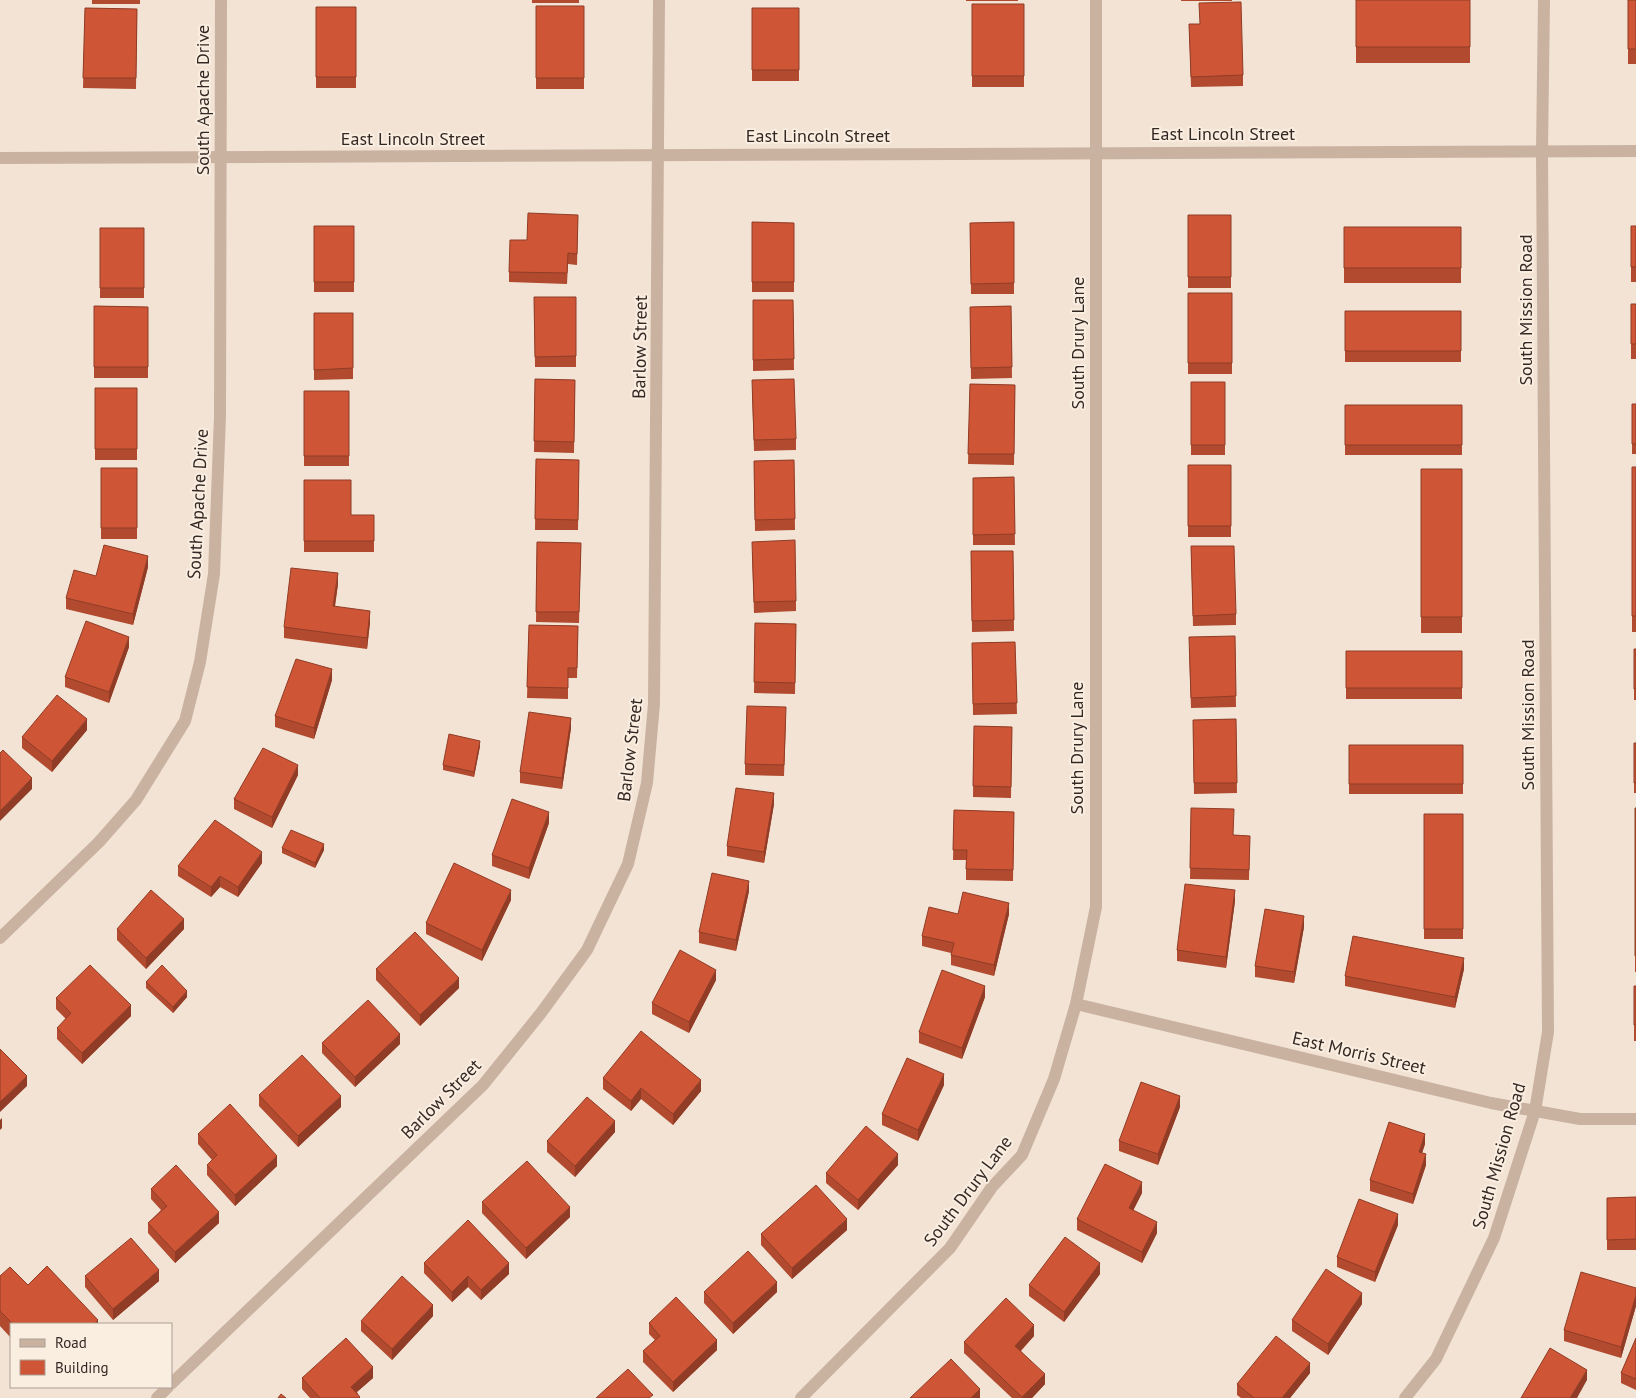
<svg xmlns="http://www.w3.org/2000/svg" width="1636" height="1398" font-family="'PT Sans',sans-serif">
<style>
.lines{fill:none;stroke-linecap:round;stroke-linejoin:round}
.minor{stroke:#cab2a1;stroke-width:12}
.tertiary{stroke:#cab2a1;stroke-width:12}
.wall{fill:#b14a2f}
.shaded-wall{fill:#903c26}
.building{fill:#ce5637;stroke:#903c26}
.labels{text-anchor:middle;stroke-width:4;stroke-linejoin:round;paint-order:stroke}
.street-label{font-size:18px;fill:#342824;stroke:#faeee1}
</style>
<rect width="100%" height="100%" fill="#f2e3d5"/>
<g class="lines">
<path class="minor" d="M0,938L99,842L136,800L185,721L200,662L214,574L220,416L221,0
M1076,1004L1491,1103L1580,1119H1636
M171,1384L483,1085L541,1013L587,950L628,864L647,783L654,704L659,0
M157,1398L168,1387
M801,1398L950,1248L992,1187L1022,1155L1054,1079L1076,1004L1096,907V0
M1405,1398L1436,1359L1494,1238L1535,1111L1548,1032L1542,151L1544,0"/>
<path class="tertiary" d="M0,158L1636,151"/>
</g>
<path class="wall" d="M92,0H140V4H92Z
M532,0H579V3H532Z
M966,0H1018V1H966Z
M1181,0H1232V1H1181Z
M1356,0H1470V63H1356Z
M1628,0H1636V64H1628Z
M972,4H1024V87H972Z
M536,6H584V89H536Z
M316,7H356V88H316Z
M85,8L137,9L136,89L83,88Z
M752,8H799V81H752Z
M1189,24L1243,75V86L1191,87Z
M578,215L577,265L568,264L567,284L509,282V272L527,240Z
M1188,215H1231V288H1188Z
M752,222L794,223V292H752Z
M1014,222V294H971L970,223Z
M314,226H354V292H314Z
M1631,226H1636V282H1631Z
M1344,227H1461V283H1344Z
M100,228H144V298H100Z
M1188,293H1232V374H1188Z
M534,297H576V367H535Z
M753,300H793L794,370L753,371Z
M1631,304H1636V359H1631Z
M94,306L148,307V378H94Z
M1011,306L1012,378L971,379L970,307Z
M1345,311H1461V362H1345Z
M314,313H353V379L314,380Z
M535,379L575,380L574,453L534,452Z
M1191,382H1225V455H1191Z
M970,384L1015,385L1014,465L968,464Z
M95,388H137V460H95Z
M304,391H349V466H304Z
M752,391L796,439V450L754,451Z
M1632,404H1636V454H1632Z
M1345,405H1462V455H1345Z
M536,459L579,460L578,530H535Z
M794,460L795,530L755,531L754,461Z
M1188,465H1231V537H1188Z
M1632,467H1636V632H1632Z
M101,468H137V539H101Z
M1421,469H1462V633H1421Z
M1014,477L1015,545H973V478Z
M304,480L351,515H374V552H304Z
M537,542L581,543L579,623L536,622Z
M1191,546L1236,614V625L1193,626Z
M971,551H1013L1014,631L972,632Z
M752,552L796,601V611L754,613Z
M148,567L133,625L66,609V598Z
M338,584L335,607L370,622L367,649L284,638V627Z
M755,623L796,624L795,694L754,693Z
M529,625L578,626L577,678H568V699L527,698Z
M1235,636L1236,707L1191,708L1189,648Z
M1015,642L1017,714L973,715L972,643Z
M129,647L109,703L65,687V677Z
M1634,649H1636V700H1634Z
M1346,651H1462V699H1346Z
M332,680L314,739L275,727V716Z
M786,718L784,776L745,775V764Z
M1236,719L1237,793L1194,794L1193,720Z
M974,726L1012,727L1011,798L973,797Z
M571,728L562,789L520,783V772Z
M87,730L52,772L22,748V737Z
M1634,743H1636V793H1634Z
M1349,745H1463V794H1349Z
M480,746L474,777L443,770V765Z
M298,775L272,828L234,809V799Z
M774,804L764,863L727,856V846Z
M1191,808L1234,835L1250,836L1249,880L1190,879Z
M1635,808H1636V972H1635Z
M954,810L1014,812L1013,881L966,880V860H953Z
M1424,814H1463V939H1424Z
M549,823L529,879L492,866V855Z
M282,848L324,850L315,868L282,853Z
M262,863L238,897L220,887L211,897L178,876V866Z
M749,891L736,951L699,943V932Z
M511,900L482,961L426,934V923Z
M1235,901L1226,968L1177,961V950Z
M958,914H1009L994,976L951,965V953L922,946V936Z
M1304,927L1294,983L1255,977V966Z
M117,929H184L146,969L117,940Z
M376,969L459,988L420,1026L376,980Z
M1464,969L1455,1008L1345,986V976Z
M716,980L689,1033L652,1014V1003Z
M146,982L187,997L173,1013L146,988Z
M1634,986H1636V1041H1634Z
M985,997L962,1059L919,1043V1032Z
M56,998L131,1016L82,1064L57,1039V1028L66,1019L56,1009Z
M322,1043L400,1044L355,1087L322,1053Z
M603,1078L701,1091L673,1125L641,1099L631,1111L603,1089Z
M944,1085L918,1141L882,1125V1114Z
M259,1095L341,1107L298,1147L259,1106Z
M1180,1107L1158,1165L1119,1151V1141Z
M615,1132L575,1177L547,1152V1141Z
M198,1134L277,1166L235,1206L207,1175V1165L212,1160L198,1144Z
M1425,1144L1422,1153L1426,1165L1413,1204L1370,1191V1180Z
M898,1165L858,1210L826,1183V1173Z
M151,1189L219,1223L175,1263L148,1233V1223L161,1210L151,1199Z
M1142,1193L1133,1210L1157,1233L1142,1263L1077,1230V1219Z
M1636,1197V1250H1607V1198Z
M482,1202L570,1217L526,1259L482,1213Z
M1398,1225L1375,1282L1337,1267V1257Z
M847,1230L792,1279L761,1245V1234Z
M424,1263L509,1274L481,1300L468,1287L452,1302L424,1273Z
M1100,1274L1064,1322L1029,1296V1285Z
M0,1276L28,1285L98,1324H11V1338L0,1326Z
M85,1276L159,1281L113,1320L85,1287Z
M1636,1288V1306L1621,1358L1564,1341V1330Z
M704,1292H777L733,1334L704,1303Z
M1362,1304L1328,1355L1292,1331V1320Z
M433,1316L392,1360L361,1331V1321Z
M649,1323L717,1350L673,1392L643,1362V1351L655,1340L649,1334Z
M1034,1336L1021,1351L1045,1384L1032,1398H1012L964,1353V1342Z
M1636,1338V1390L1621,1383V1373Z
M1310,1373L1290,1398H1241L1237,1395V1384Z
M302,1378H373L357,1392L360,1398H310L302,1389Z"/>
<path class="shaded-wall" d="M148,556V567L133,625V614Z
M338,573V584L333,617V606Z
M370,611V622L367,649V638Z
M129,637V647L109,703V692Z
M332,669V680L314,739V728Z
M571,718V728L562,789V778Z
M87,719V730L52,772V761Z
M480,741V746L474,777V772Z
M298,765V775L272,828V817Z
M32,778V789L0,821V811Z
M774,793V804L764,863V852Z
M549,812V823L529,879V868Z
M324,844V850L315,868V863Z
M262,852V863L238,897V887Z
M220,876V887L211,897V887Z
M749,881V891L736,951V940Z
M511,890V900L482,961V950Z
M1235,890V901L1226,968V957Z
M1009,903V914L994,976V965Z
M1304,916V927L1294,983V972Z
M184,919V929L146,969V958Z
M1464,958V969L1455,1008V997Z
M716,970V980L689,1033V1022Z
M459,978V988L420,1026V1015Z
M985,986V997L962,1059V1048Z
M187,991V997L173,1013V1007Z
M131,1005V1016L82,1064V1053Z
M400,1034V1044L355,1087V1077Z
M944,1074V1085L918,1141V1130Z
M27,1076V1086L0,1112V1102Z
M701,1080V1091L673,1125V1114Z
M641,1088V1099L631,1111V1101Z
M341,1096V1107L298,1147V1136Z
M1180,1096V1107L1158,1165V1154Z
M2,1118V1128L0,1130V1120Z
M615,1121V1132L575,1177V1166Z
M1425,1134V1144L1419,1162V1152Z
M898,1154V1165L858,1210V1200Z
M1426,1154V1165L1413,1204V1194Z
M277,1156V1166L235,1206V1195Z
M1142,1182V1193L1129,1219V1208Z
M570,1207V1217L526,1259V1248Z
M219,1212V1223L175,1263V1252Z
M1398,1214V1225L1375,1282V1272Z
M847,1219V1230L792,1279V1268Z
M1157,1222V1233L1142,1263V1252Z
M509,1263V1274L481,1300V1290Z
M1100,1263V1274L1064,1322V1312Z
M159,1270V1281L113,1320V1309Z
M468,1276V1287L452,1302V1292Z
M777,1282V1292L733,1334V1323Z
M1362,1293V1304L1328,1355V1344Z
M1636,1295V1306L1621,1358V1347Z
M433,1305V1316L392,1360V1349Z
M98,1320V1324H94Z
M1034,1325V1336L1015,1356V1346Z
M717,1340V1350L673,1392V1382Z
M1310,1363V1373L1290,1398H1282Z
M373,1367V1378L351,1397V1387Z
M1587,1370V1380L1577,1398H1570Z
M1045,1374V1384L1032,1398H1022Z
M980,1389V1398H971Z"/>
<path class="building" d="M1356,0H1470V47H1356Z
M1628,0H1636V49H1628Z
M1241,2L1243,75L1191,77L1189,24H1200L1199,3Z
M972,4H1024V76H972Z
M536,6H584V78H536Z
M316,7H356V77H316Z
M85,8L137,9L136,78H83Z
M752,8H799V70H752Z
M528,213L578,215L577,254L568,253L567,273L509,272L510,240H527Z
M1188,215H1231V277H1188Z
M752,222L794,223V282H752Z
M1014,222V283L971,284L970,223Z
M314,226H354V282H314Z
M1631,226H1636V267H1631Z
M1344,227H1461V268H1344Z
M100,228H144V288H100Z
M1188,293H1232V363H1188Z
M534,297H576V356L535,357Z
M753,300H793L794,359L753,360Z
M1631,304H1636V344H1631Z
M94,306L148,307V367H94Z
M1011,306L1012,367L971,368L970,307Z
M1345,311H1461V351H1345Z
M314,313H353V368L314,370Z
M535,379L575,380L574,442L534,441Z
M794,379L796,439L754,440L752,380Z
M1191,382H1225V445H1191Z
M970,384L1015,385L1014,454H968Z
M95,388H137V449H95Z
M304,391H349V456H304Z
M1632,404H1636V444H1632Z
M1345,405H1462V445H1345Z
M536,459L579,460L578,520L535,519Z
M794,460L795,519L755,520L754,461Z
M1188,465H1231V526H1188Z
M1632,467H1636V616H1632Z
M101,468H137V528H101Z
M1421,469H1462V617H1421Z
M1014,477L1015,534L973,535V478Z
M304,480H351V515H374V541H304Z
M795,540L796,601L754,602L752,542Z
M537,542L581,543L579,612H536Z
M104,545L148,556L133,614L66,598L74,570L96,576Z
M1191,546H1234L1236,614L1193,616Z
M971,551H1013L1014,620L972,621Z
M291,568L338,573L333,606L370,611L367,638L284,627Z
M86,621L129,637L109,692L65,677Z
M755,623L796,624L795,683L754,682Z
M529,625L578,626L577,668H568V688L527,687Z
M1235,636L1236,696L1191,698L1189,637Z
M1015,642L1017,703L973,704L972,643Z
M1634,649H1636V689H1634Z
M1346,651H1462V688H1346Z
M296,659L332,669L314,728L275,716Z
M57,695L87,719L52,761L22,737Z
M747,706L786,707L784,765L745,764Z
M529,712L571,718L562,778L520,772Z
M1236,719L1237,783H1194L1193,720Z
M974,726L1012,727L1011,787L973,786Z
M449,734L480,741L474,772L443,765Z
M1634,743H1636V783H1634Z
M1349,745H1463V784H1349Z
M263,748L298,765L272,817L234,799Z
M3,750L32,778L0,811V753Z
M736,788L774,793L764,852L727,846Z
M512,799L549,812L529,868L492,855Z
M1191,808L1234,809L1233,835L1250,836L1249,870L1190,868Z
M1635,808H1636V956H1635Z
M954,810L1014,812L1013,870L966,869L967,850H953Z
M1424,814H1463V929H1424Z
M215,820L262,852L238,887L220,876L211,887L178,866Z
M291,830L324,844L315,863L282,848Z
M454,863L511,890L482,950L426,923Z
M712,873L749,881L736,940L699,932Z
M1185,884L1235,890L1226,957L1177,950Z
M151,890L184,919L146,958L117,929Z
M963,892L1009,903L994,965L951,955L954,943L922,936L929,907L958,914Z
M1265,909L1304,916L1294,972L1255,966Z
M415,932L459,978L420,1015L376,969Z
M1353,936L1464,958L1455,997L1345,976Z
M680,950L716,970L689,1022L652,1003Z
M90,965L131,1005L82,1053L57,1028L71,1013L56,998Z
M162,965L187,991L173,1007L146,982Z
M942,970L985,986L962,1048L919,1032Z
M1634,986H1636V1025H1634Z
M368,1000L400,1034L355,1077L322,1043Z
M641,1031L701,1080L673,1114L641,1088L631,1101L603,1078Z
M0,1049L27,1076L0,1102Z
M302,1055L341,1096L298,1136L259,1095Z
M907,1058L944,1074L918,1130L882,1114Z
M1141,1082L1180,1096L1158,1154L1119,1141Z
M587,1097L615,1121L575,1166L547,1141Z
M230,1104L277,1156L235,1195L207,1165L217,1155L198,1134Z
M1389,1122L1425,1134L1419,1152L1426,1154L1413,1194L1370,1180Z
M866,1126L898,1154L858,1200L826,1173Z
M527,1161L570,1207L526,1248L482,1202Z
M1105,1164L1142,1182L1129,1208L1157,1222L1142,1252L1077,1219Z
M176,1165L219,1212L175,1252L148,1223L167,1206L151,1189Z
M816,1185L847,1219L792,1268L761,1234Z
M1636,1197V1239L1607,1240V1198Z
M1359,1199L1398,1214L1375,1272L1337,1257Z
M468,1220L509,1263L481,1290L468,1276L452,1292L424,1263Z
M1065,1237L1100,1263L1064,1312L1029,1285Z
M131,1238L159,1270L113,1309L85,1276Z
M748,1251L777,1282L733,1323L704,1292Z
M47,1266L98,1320L94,1324H13L0,1311V1276L10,1267L28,1285Z
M1326,1269L1362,1293L1328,1344L1292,1320Z
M1581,1272L1636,1288V1295L1621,1347L1564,1330Z
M402,1276L433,1305L392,1349L361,1321Z
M676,1297L717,1340L673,1382L643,1351L660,1336L649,1323Z
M1006,1298L1034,1325L1015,1346L1045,1374L1022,1397L964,1342Z
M1276,1336L1310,1363L1282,1398H1254L1237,1384Z
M346,1338L373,1367L351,1387L360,1397L359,1398H320L302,1378Z
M1636,1338V1379L1621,1373Z
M1550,1348L1587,1370L1570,1398H1521Z
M951,1359L980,1389L971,1398H910Z
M628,1369L653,1395L649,1398H596Z
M281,1394L286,1398H278Z"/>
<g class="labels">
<g class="street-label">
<text transform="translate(203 100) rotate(-90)" y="6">South Apache Drive</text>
<text x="1223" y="140">East Lincoln Street</text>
<text x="818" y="142">East Lincoln Street</text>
<text x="413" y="145">East Lincoln Street</text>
<text transform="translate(1526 310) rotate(-90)" y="6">South Mission Road</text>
<text transform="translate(1078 343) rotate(-90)" y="6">South Drury Lane</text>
<text transform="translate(640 347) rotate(-89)" y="6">Barlow Street</text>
<text transform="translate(198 504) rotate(-87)" y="6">South Apache Drive</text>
<text transform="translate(1528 715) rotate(-90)" y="6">South Mission Road</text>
<text transform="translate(1077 748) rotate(-90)" y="6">South Drury Lane</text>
<text transform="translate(630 750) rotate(-83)" y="6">Barlow Street</text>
<text transform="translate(1359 1053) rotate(13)" y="6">East Morris Street</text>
<text transform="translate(441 1099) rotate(-45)" y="6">Barlow Street</text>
<text transform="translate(1499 1156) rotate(-74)" y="6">South Mission Road</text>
<text transform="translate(968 1191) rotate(-53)" y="6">South Drury Lane</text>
</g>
</g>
<rect x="10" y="1323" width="162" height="65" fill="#faeee1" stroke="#ab9f95"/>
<rect x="20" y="1339" width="25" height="8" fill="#cab2a1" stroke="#ab9f95"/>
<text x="55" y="1348" font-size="15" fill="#342824">Road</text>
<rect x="20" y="1360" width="25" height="15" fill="#ce5637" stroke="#ab9f95"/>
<text x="55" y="1373" font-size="15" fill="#342824">Building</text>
</svg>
